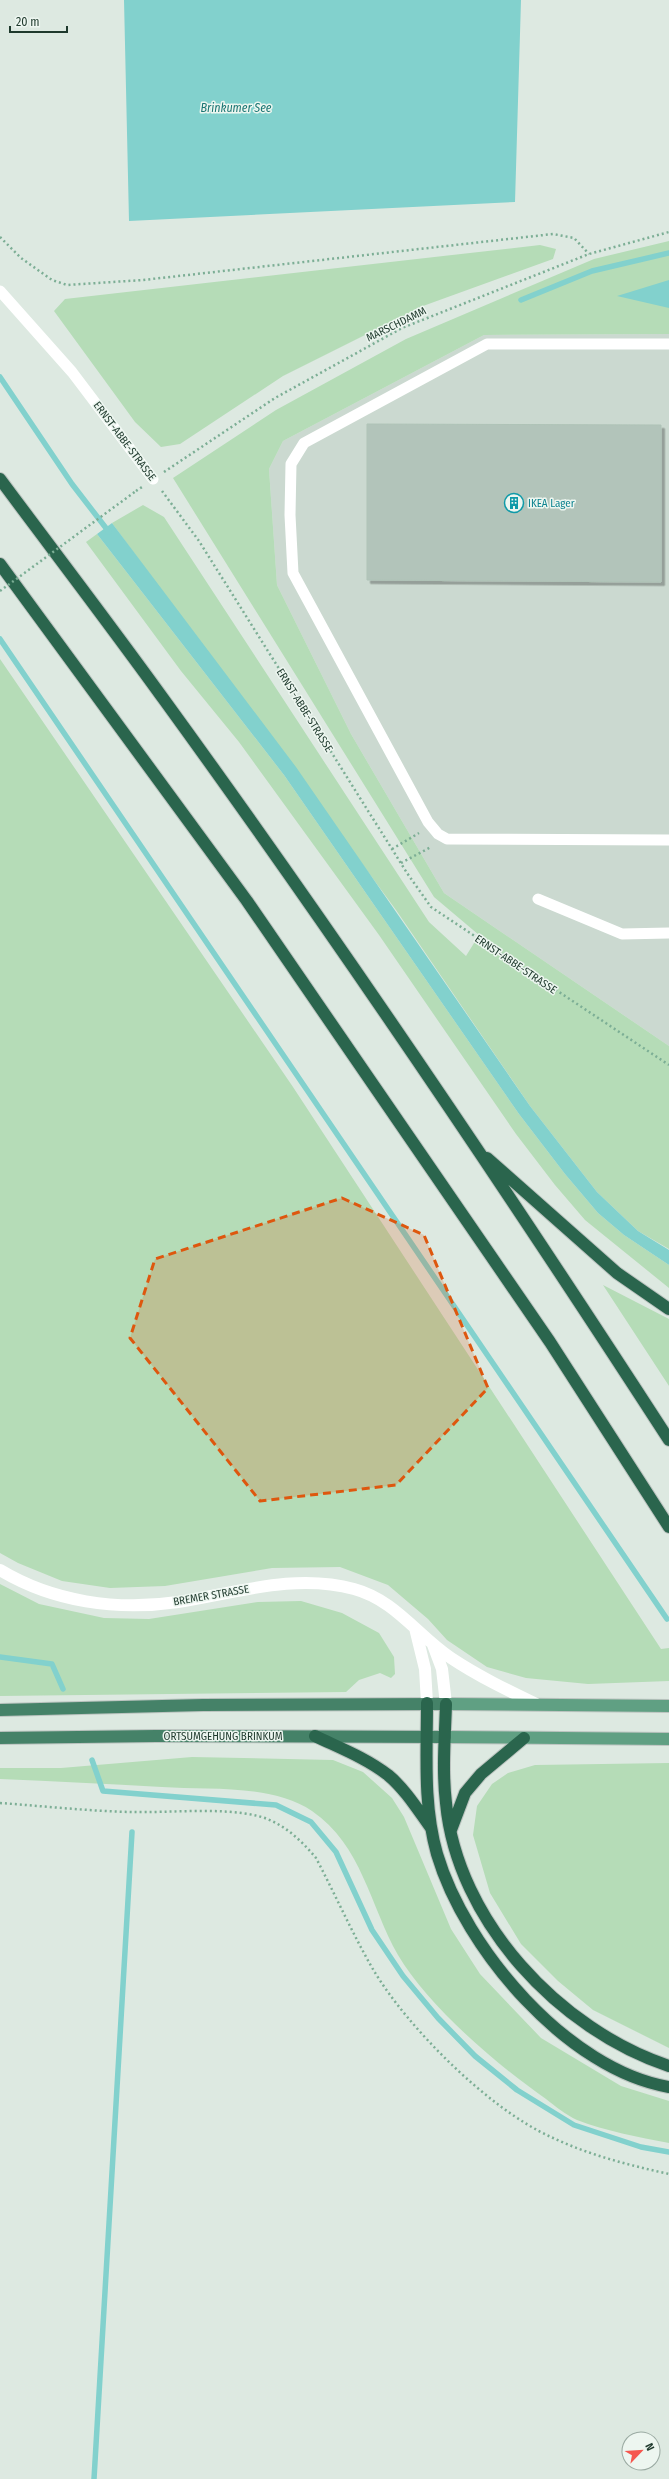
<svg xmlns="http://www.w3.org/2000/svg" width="669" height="2479" font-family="'Fira Sans Condensed',sans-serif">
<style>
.built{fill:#cbd9d0}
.green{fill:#b5dcb7}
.water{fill:#82d1cd}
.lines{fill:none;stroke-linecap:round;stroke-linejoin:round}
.stream{stroke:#82d1cd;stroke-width:5.5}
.building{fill:#b2c4ba;stroke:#afc3b7;filter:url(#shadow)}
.primary-casing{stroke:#bcc4c0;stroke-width:14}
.trunk-casing{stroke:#bcc4c0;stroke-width:14}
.motorway-casing{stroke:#bcc4c0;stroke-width:14}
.path{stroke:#7cae95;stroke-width:2.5;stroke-dasharray:2 3;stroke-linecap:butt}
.service{stroke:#fff;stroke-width:11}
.tertiary{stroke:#fff;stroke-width:12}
.primary{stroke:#60a083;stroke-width:12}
.trunk{stroke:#458268;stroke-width:12}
.motorway{stroke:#2a654d;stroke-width:12}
.path-bridge{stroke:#7cae95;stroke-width:2.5;stroke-dasharray:2 3;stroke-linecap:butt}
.marked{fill:#de570e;fill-opacity:0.2;stroke:#de570e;stroke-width:3;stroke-dasharray:8 5;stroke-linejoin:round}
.labels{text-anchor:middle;stroke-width:3;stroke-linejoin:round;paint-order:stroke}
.street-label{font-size:11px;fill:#1e392c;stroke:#edf6f0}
.culture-label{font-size:11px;fill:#0d838f;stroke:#edf6f0;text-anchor:start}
.water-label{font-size:12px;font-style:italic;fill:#187572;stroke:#edf6f0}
</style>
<defs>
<filter id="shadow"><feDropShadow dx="3.5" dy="3.5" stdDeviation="0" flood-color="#0004"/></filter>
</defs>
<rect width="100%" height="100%" fill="#dde9e1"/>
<path class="built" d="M669,334V1046L444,893L351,734L277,585L269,469L283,441L484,335Z"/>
<path class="green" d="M669,241V334L484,335L283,441L269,469L277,585L351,734L444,893L669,1046V1249L638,1231L597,1192L530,1106L396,910L112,523L143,505L164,517L429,922L466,956L479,935L434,897L173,478L276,410L406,339L594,259Z
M540,245L556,249L553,259L423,306L283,376L180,444L161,447L135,422L54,311L65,299Z
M97,534L284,775L519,1114L565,1174L598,1213L624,1235L669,1265V1288L585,1220L555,1185L516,1134L379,935L239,742L181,671L86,542Z
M0,659L293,1087L661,1649L669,1648V1681L588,1684L526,1678L487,1667L447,1640L428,1619L388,1585L340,1567L272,1568L165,1586L110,1588L62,1581L18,1563L0,1553Z
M603,1285L669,1319V1386Z
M0,1584L39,1604L104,1618L149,1619L258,1602L301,1601L342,1613L379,1633L394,1657L395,1674L391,1678L380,1673L359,1680L346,1692L0,1696Z
M192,1757L333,1760L363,1772L392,1798L404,1817L451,1929L480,1974L541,2038L621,2086L669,2101V2143C638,2137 606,2131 577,2120C566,2115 555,2106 546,2099C497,2065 428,2006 398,1955C370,1906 362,1845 312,1811C272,1784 208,1790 162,1787C108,1784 54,1781 0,1779V1768H61Z
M669,1763V2048L593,2010L558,1981L521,1944L490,1893L473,1835L477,1806L492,1784L508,1773L535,1765Z"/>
<path class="water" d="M124,0H521L515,202L129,221Z
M669,280V308L617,296Z
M112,523L296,767L530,1106L597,1192L638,1231L669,1250V1265L624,1235L598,1213L565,1174L519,1114L284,775L97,534Z"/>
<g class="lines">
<path class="stream" d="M521,300L592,271L669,253
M0,377L72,484L109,532
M0,639L667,1619
M0,1657L52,1664L63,1689
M92,1760L103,1791L276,1805L311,1822L336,1852L372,1930L403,1976L438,2018L475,2056L517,2090L574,2125L641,2147L669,2152
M94,2479L132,1832"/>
</g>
<path class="building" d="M367,424L661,425V582L367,580Z"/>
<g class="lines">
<defs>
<path id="primary" d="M446,1704L669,1706
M445,1737L669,1739"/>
<path id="trunk" d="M0,1710L203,1705L446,1704
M0,1738L156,1736L445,1737"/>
<path id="motorway" d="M0,479C55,553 111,626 165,701C340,942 507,1190 669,1440
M0,564L247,901L550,1342L669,1527
M487,1158L617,1273L669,1309
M427,1703C427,1754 423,1805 437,1854C465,1949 568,2070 669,2087
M446,1704C445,1737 442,1770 446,1803C457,1921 560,2030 669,2066
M315,1736C340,1748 366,1758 388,1775C405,1789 418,1810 431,1828
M451,1830L465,1793L481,1774L524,1738"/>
</defs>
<use href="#primary" class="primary-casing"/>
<use href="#trunk" class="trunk-casing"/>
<use href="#motorway" class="motorway-casing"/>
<path class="path" d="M0,237L21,258L52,280L67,285L143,280L553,234L574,238L589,254
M164,472L275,398L402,328L589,254L669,232
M136,491L142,487
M162,491L199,541L407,873L431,907L669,1065
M392,849L419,833
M401,863L431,847
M0,1803C43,1806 87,1811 131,1812C169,1813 221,1807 258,1816C282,1822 301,1840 316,1858C336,1896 353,1935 374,1971C409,2029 489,2109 551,2137C589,2155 628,2165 669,2174"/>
<path class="service" d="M0,291L72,372L153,479
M669,344H487L304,443L291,464L290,515L293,573L428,822L438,834L447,839L669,840
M538,899L622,934L669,933"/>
<path class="tertiary" d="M0,1570C53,1602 117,1611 178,1602C236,1593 295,1573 354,1589C395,1600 417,1635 451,1658C478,1676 507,1690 536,1704
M415,1628L425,1669L427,1703
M433,1645L442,1669L446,1704"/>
<use href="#primary" class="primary"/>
<use href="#trunk" class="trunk"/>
<use href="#motorway" class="motorway"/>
<path class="path-bridge" d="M0,591L136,491"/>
</g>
<path class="marked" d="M342,1198L424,1235L488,1388L396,1485L260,1501L130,1338L155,1259Z"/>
<defs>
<symbol id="building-ring" viewBox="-11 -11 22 22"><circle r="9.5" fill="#edf6f0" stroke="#0f9aa8" stroke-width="1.5"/><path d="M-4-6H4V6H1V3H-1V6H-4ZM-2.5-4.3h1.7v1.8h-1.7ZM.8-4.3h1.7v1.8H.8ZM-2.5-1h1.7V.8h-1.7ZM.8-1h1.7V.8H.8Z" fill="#0f9aa8"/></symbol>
</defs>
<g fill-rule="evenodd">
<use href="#building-ring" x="503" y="492" width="22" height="22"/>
</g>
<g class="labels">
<g class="street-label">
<text transform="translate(396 324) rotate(-26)" y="4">MARSCHDAMM</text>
<text transform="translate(125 441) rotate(53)" y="4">ERNST-ABBE-STRASSE</text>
<text transform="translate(305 710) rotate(58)" y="4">ERNST-ABBE-STRASSE</text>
<text transform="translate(516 964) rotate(34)" y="4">ERNST-ABBE-STRASSE</text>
<text transform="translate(211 1595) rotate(-10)" y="4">BREMER STRASSE</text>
<text x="223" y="1740">ORTSUMGEHUNG BRINKUM</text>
</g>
<g class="culture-label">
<text x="528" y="507">IKEA Lager</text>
</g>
<g class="water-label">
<text x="236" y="112">Brinkumer See</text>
</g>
</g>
<g transform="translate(641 2451) rotate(65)"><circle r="19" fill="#edf6f0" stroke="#9aaaa2"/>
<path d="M0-3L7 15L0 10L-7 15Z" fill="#f5574f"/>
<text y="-6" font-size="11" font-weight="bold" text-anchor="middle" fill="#1e392c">N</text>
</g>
<path d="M10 26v6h57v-6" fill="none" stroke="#1e392c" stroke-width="2"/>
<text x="16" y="26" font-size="12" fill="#1e392c" stroke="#edf6f0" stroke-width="3" paint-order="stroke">20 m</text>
</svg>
